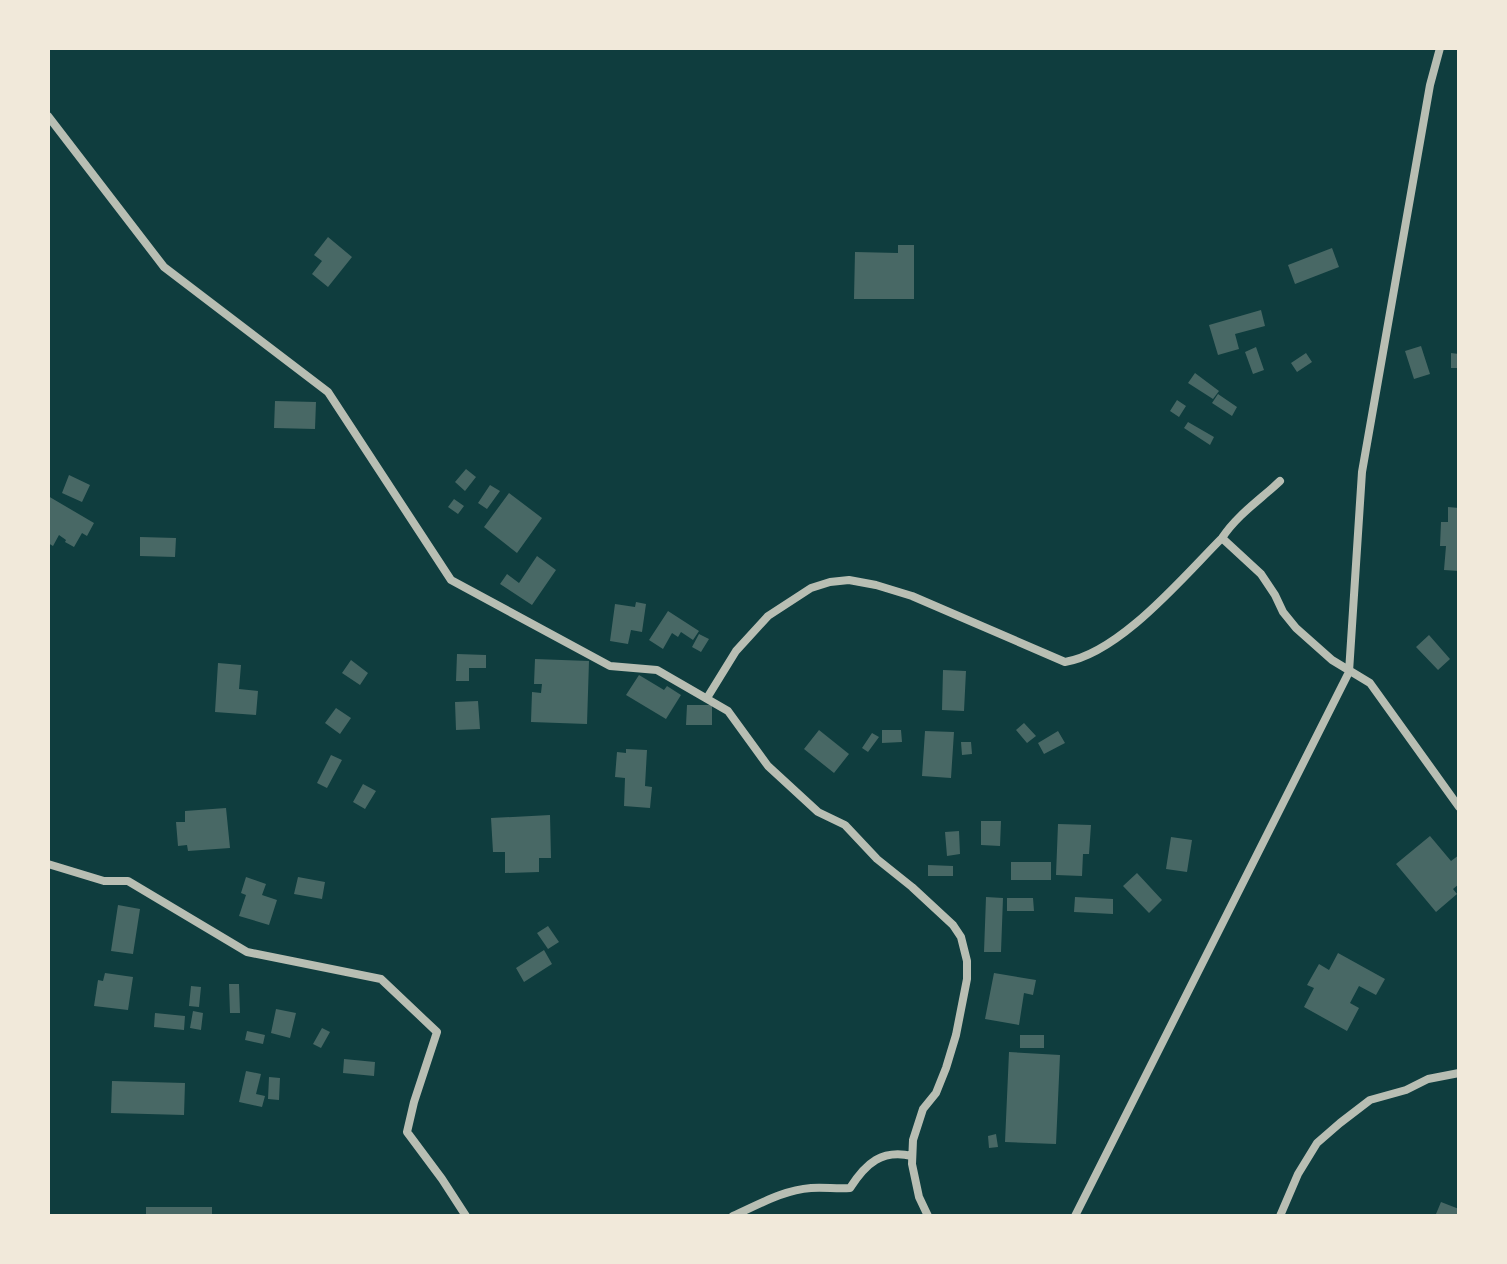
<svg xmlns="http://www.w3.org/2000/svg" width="1507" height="1264" viewBox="0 0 1507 1264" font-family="Georgia,serif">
<rect width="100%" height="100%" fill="#0f3d3e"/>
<path fill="#486865" d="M328 237 352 257 328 287 312 274 322 261 314 255Z
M898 245H914V299H854L855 252 898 253Z
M1332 248 1339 267 1295 284 1288 265Z
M1261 310 1265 326 1235 334 1239 349 1218 355 1209 325Z
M1421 346 1430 374 1414 379 1405 351Z
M1256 347 1264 370 1253 374 1245 352Z
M1306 353 1312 362 1297 372 1291 363Z
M1451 353 1459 354V368H1451Z
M1195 373 1219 391 1213 399 1188 383Z
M1218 394 1237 407 1232 416 1212 403Z
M1177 400 1186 406 1179 417 1170 411Z
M275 401 316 402 315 429 274 428Z
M1188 422 1214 437 1210 445 1184 428Z
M466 469 476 477 465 491 455 482Z
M69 475 90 485 82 502 62 493Z
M490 485 500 491 487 509 478 503Z
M509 493 542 518 517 553 484 527Z
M48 496 94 523 87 536 82 533 74 547 65 542 66 540 59 535 53 546 48 543Z
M454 499 464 506 458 514 448 507Z
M1448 507 1459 508V571L1444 570 1446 546H1440L1441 522H1448Z
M140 537 176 538 175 557 140 556Z
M537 556 556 570 532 605 500 584 507 574 519 583Z
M636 602 646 604 642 632 631 630 628 644 610 641 615 604 635 607Z
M668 611 699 631 693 640 681 632 678 637 672 633 663 649 649 640Z
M699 634 709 639 701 652 692 647Z
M1429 635 1450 659 1438 670 1416 647Z
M457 654 486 655V668H469V681H456Z
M535 659 589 661 587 724 531 722 532 692 541 693 542 684H534Z
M351 660 368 673 360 685 342 673Z
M218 663 241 665 239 689 258 691 256 715 215 712Z
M943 670 966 671 964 711 942 710Z
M639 675 664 690 667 686 681 695 666 719 626 695Z
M478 701 480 729 456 730 455 702Z
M687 705H712V725H686Z
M336 708 351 718 340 734 325 723Z
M1024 723 1036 736 1027 743 1016 730Z
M819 730 849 754 834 773 804 749Z
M882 730H901L902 742 882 743Z
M925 731 954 732 951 778 922 776Z
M1058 731 1065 743 1044 754 1038 743Z
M872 733 879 737 868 752 862 748Z
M961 742H971L972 754 962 755Z
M626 749 647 750 645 786 652 787 650 808 624 806 625 778 615 777 617 752 626 753Z
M331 755 342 760 327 788 317 783Z
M363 784 376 791 365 809 353 802Z
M226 808 230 848 188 851 187 845 178 846 176 822H185V811Z
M550 815 551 858H539V872L505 873V852H493L491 818Z
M981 821H1001L1000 846 981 845Z
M1058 824 1091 825 1089 854H1083L1082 876 1056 875Z
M959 831 960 854 947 856 945 832Z
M1430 836 1451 861 1459 855V884L1453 889 1457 894 1436 912 1396 864Z
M1171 837 1192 840 1187 872 1166 869Z
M1011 862H1051V880H1011Z
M928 865 953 866V876H928Z
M1137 873 1162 900 1149 913 1123 886Z
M246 877 266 884 262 895 277 900 269 925 239 916 246 895 241 893Z
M298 877 325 882 322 899 294 894Z
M986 897 1003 898 1001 952H984Z
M1075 897 1113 899V914L1074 912Z
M1007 898H1033L1034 911H1007Z
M118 905 140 909 133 954 111 951Z
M548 926 559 942 548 949 537 933Z
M544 950 552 964 524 982 516 968Z
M1338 953 1385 979 1376 995 1359 986 1350 1003 1359 1008 1347 1031 1304 1007 1314 988 1307 985 1319 964 1329 970Z
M105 973 133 977 128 1010 94 1006 98 980 103 981Z
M994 973 1036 980 1033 995 1024 993 1019 1025 985 1019Z
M229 984H239L240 1013H230Z
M191 986 201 987 199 1007 189 1006Z
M276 1009 296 1013 290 1038 271 1033Z
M193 1011 203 1013 201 1030 190 1028Z
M155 1013 185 1016 184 1030 154 1027Z
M322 1028 330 1032 321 1048 313 1044Z
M247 1031 265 1035 263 1044 245 1040Z
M1020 1035H1044V1048H1020Z
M1009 1052 1060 1055 1056 1144 1005 1142Z
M344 1059 375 1062 374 1076 343 1073Z
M246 1071 261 1074 256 1094 265 1096 262 1107 239 1102Z
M269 1077 280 1078 279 1100 268 1099Z
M112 1081 185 1083 184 1115 111 1113Z
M996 1134 998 1147 989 1148 988 1136Z
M1441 1202 1459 1209V1216H1440L1436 1214Z
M146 1207H212V1216H146Z"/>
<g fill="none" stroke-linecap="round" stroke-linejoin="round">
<path stroke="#b8beb3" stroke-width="8" d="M48 116 164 267 328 392 451 580 610 666 657 670 728 711 768 766 818 812 845 825 877 859 912 887 953 925 961 937 967 961V979L956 1035 946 1068 936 1093 923 1109 913 1140 912 1164 919 1197 928 1216
M1222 538 1261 574 1275 595 1283 612 1296 628 1332 660 1370 683 1459 807
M707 698 736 651 768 616 811 588 830 582 849 580 876 585 912 596 1065 662C1120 653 1183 577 1222 538 1237 515 1261 499 1280 481
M48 864 104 881H128L247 952 381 979 437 1032 414 1102 407 1132 442 1179 466 1216
M733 1216C758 1205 783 1190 811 1188 824 1187 837 1189 850 1188 866 1163 882 1149 912 1156
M1075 1216 1349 672 1362 472 1430 85 1440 48
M1280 1216 1298 1174 1317 1143 1340 1123 1370 1100 1406 1090 1428 1079 1459 1073"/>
</g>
<rect width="1507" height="1264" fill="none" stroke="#f1e9da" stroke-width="100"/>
</svg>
